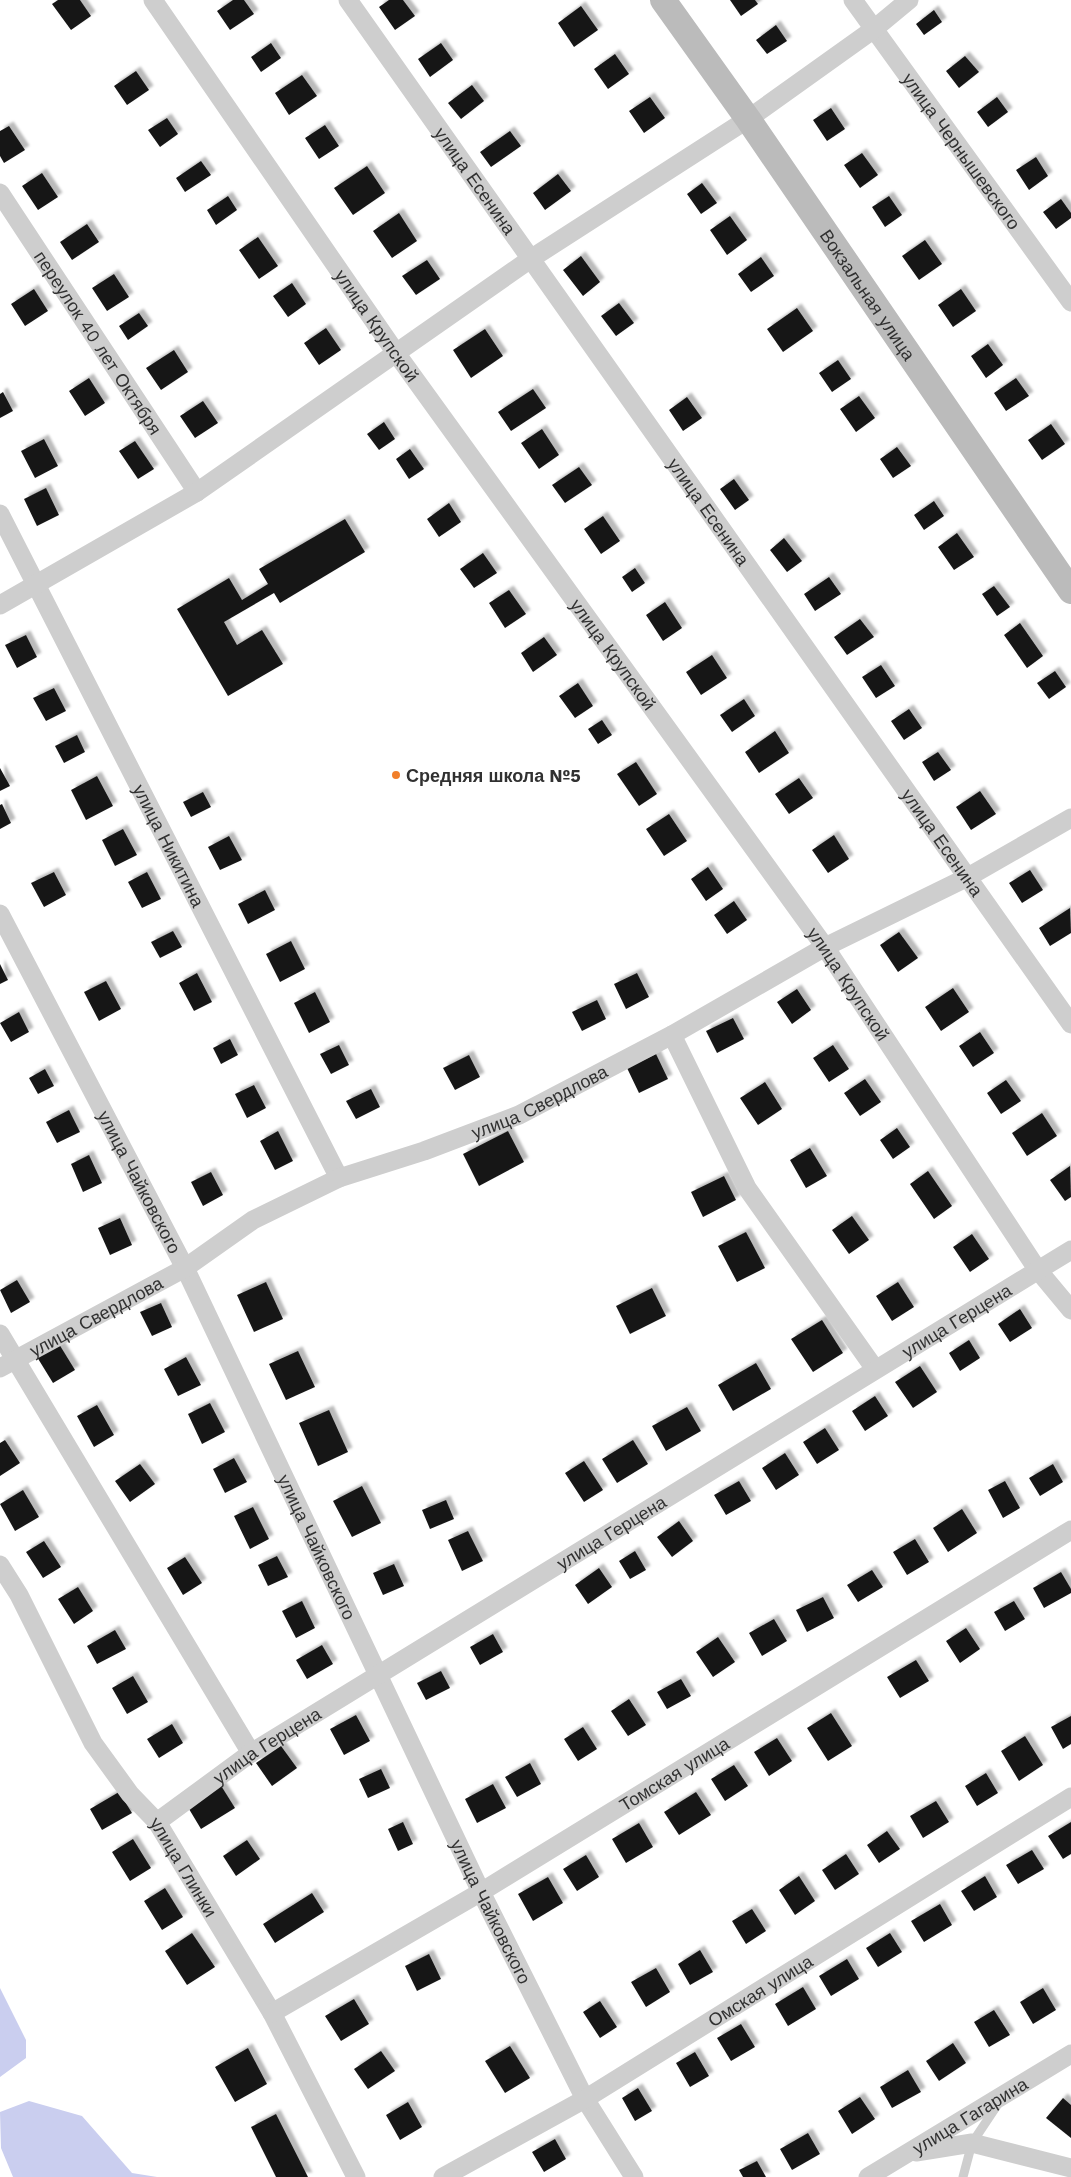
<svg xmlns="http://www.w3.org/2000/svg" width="1071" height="2177" viewBox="0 0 1071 2177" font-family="'Work Sans',sans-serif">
<defs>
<filter id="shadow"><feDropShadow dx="4.5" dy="-4.5" stdDeviation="1" flood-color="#0004"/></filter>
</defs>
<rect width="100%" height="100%" fill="#fff"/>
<path fill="#caceef" d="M0 1988 26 2040V2058L0 2077Z
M29 2101 82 2116 132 2173 157 2177H13L1 2148 0 2112Z"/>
<path fill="#181818" filter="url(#shadow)" d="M58 0H80L91 16 71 30 52 4Z
M233 0H244L254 14 230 30 217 11Z
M389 0H403L415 16 395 30 379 7Z
M730 0H755L758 4 741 16Z
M581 6 598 30 574 47 558 23Z
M934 10 942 22 924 35 916 24Z
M776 25 787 41 767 54 756 40Z
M271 43 281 58 261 72 251 57Z
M441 43 453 60 430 77 418 59Z
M615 54 629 74 608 89 594 69Z
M965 56 979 72 959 88 946 71Z
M136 71 149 90 127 105 114 86Z
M302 75 317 96 289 115 275 93Z
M472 85 484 101 461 119 448 103Z
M650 97 665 118 644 133 629 111Z
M997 97 1008 112 988 127 977 112Z
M831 108 845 129 827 141 813 120Z
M167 118 178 134 160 147 148 130Z
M325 125 339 146 319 159 305 138Z
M9 126 25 150 4 163 0 156V131Z
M510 131 521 146 491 167 480 152Z
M862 153 878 175 860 188 844 165Z
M1036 157 1048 176 1029 190 1016 170Z
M201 161 211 175 185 192 176 178Z
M367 166 385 193 353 215 334 188Z
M42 173 58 197 38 210 22 186Z
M558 174 571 191 545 210 533 193Z
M702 183 717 203 701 214 687 194Z
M228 196 237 210 216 225 207 210Z
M889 196 902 215 885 227 872 207Z
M1061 199 1071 213V218L1056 229 1043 212Z
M399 213 417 241 392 258 373 231Z
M730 216 747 240 727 255 710 230Z
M87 224 99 242 72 260 60 242Z
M258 237 278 266 259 279 239 250Z
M925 240 942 264 919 280 902 256Z
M581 256 600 282 583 296 563 270Z
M761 257 774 276 751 292 738 274Z
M427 260 440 279 416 295 402 276Z
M114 274 129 297 107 311 92 288Z
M292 283 306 304 288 317 273 296Z
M34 289 48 311 25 326 11 304Z
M961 289 976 311 953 327 938 305Z
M619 303 634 323 616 336 601 316Z
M797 308 813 331 783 352 767 329Z
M139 313 148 326 128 340 119 326Z
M326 328 341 350 319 365 304 343Z
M485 329 503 356 471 378 453 350Z
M988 344 1003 365 986 378 971 356Z
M174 350 188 372 161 390 146 368Z
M838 360 851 379 832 392 819 373Z
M89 378 105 403 85 416 69 391Z
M1016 378 1029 396 1006 411 994 393Z
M533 389 546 408 511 431 498 412Z
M3 392 13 411 0 418V394Z
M859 396 875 418 856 432 840 409Z
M687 397 702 418 683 431 669 410Z
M203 401 218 423 195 438 180 416Z
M384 422 395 439 379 450 367 434Z
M1051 424 1065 444 1042 460 1028 440Z
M542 429 559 455 539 469 521 443Z
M44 439 58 466 35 478 21 451Z
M135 441 154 469 138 479 119 451Z
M897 447 911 466 893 478 880 459Z
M410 449 424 469 409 479 396 459Z
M579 467 592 485 565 503 552 485Z
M734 479 749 500 735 510 720 489Z
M46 488 59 515 37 526 24 499Z
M934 501 944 516 924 530 914 515Z
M449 503 461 522 439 537 427 519Z
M603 516 620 541 601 554 584 529Z
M345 519 365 552 280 603 274 593 224 622 237 645 262 630 283 664 228 696 177 609 229 578 242 600 268 584 259 569Z
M957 533 974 557 954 570 938 547Z
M784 538 802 561 787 572 770 550Z
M483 553 497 573 474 588 460 569Z
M635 568 645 583 632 592 622 577Z
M829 577 841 594 815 611 804 594Z
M994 586 1010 607 997 616 982 594Z
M509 590 526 614 505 628 489 603Z
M665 602 682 628 663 641 646 615Z
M860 619 874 637 847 655 834 637Z
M1020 623 1043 656 1027 668 1004 635Z
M26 635 37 657 17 668 5 645Z
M544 637 557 655 533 672 521 653Z
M712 655 727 678 701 695 686 672Z
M881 665 895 686 876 698 862 677Z
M1055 671 1066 687 1049 699 1037 683Z
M578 683 593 706 575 718 559 696Z
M54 688 66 711 46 721 33 698Z
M744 699 755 716 732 732 720 715Z
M909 709 922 728 904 740 891 721Z
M602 720 612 735 598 744 588 729Z
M775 731 789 753 759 773 745 752Z
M77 735 85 752 64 763 55 746Z
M938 752 951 770 934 781 922 762Z
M636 762 657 794 639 806 617 774Z
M0 768 10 786 0 791Z
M97 776 113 806 86 820 71 790Z
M799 778 813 798 789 814 775 794Z
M980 791 996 814 971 830 956 807Z
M203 792 211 807 191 817 183 802Z
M2 804 11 823 0 829V805Z
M669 814 687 841 664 856 646 829Z
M123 829 137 855 115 866 102 840Z
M834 835 849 859 828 873 812 850Z
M229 836 242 860 220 870 208 847Z
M708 867 723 889 706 901 691 879Z
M1030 870 1043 890 1022 903 1009 883Z
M54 872 66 895 44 907 31 883Z
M147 872 161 899 142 908 128 882Z
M265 890 275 910 248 924 238 904Z
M734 901 747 920 727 934 714 915Z
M1070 908 1071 933 1050 946 1039 928Z
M173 931 182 947 160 958 151 942Z
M899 932 918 958 898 972 880 945Z
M291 941 305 969 280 982 266 954Z
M0 964 8 980 0 984Z
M197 973 212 1002 194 1011 179 983Z
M637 973 649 997 626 1009 614 984Z
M106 981 121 1009 99 1021 84 992Z
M953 988 969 1012 941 1031 925 1007Z
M797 989 811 1010 792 1024 777 1002Z
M315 992 330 1022 309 1033 294 1003Z
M597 1000 606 1019 582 1031 572 1012Z
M19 1012 29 1032 11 1042 0 1023Z
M733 1018 744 1039 717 1053 706 1031Z
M980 1032 994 1053 973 1067 959 1046Z
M230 1039 238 1055 221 1064 213 1048Z
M339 1045 349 1065 331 1074 320 1054Z
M833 1045 849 1069 829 1082 813 1058Z
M656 1054 668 1079 639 1093 627 1068Z
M469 1055 480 1077 455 1090 443 1068Z
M45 1069 54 1086 38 1094 29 1078Z
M865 1079 881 1102 860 1116 844 1093Z
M1006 1080 1021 1101 1001 1114 987 1093Z
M765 1082 782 1109 758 1125 740 1098Z
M254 1085 266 1108 247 1118 235 1094Z
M371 1089 380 1107 356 1119 346 1101Z
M69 1110 80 1132 57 1143 46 1122Z
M1042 1113 1057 1136 1027 1156 1012 1133Z
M897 1128 910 1147 893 1159 880 1140Z
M278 1131 293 1161 275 1170 260 1141Z
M508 1131 524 1162 479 1186 463 1154Z
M810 1148 827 1176 806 1188 790 1160Z
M89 1155 102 1183 83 1192 71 1164Z
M1070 1166 1071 1197 1065 1201 1050 1180Z
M928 1171 952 1206 934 1219 910 1184Z
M211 1172 223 1195 203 1206 191 1182Z
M724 1176 736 1200 703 1217 691 1192Z
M852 1216 869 1240 849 1254 832 1230Z
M120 1218 132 1245 110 1255 98 1228Z
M746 1232 765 1268 737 1282 718 1246Z
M972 1234 989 1259 970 1272 953 1247Z
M17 1280 30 1302 11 1313 0 1290Z
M266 1282 283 1319 254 1332 237 1295Z
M898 1282 914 1307 892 1321 876 1296Z
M652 1288 666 1316 630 1334 616 1306Z
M161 1303 172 1327 152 1336 140 1312Z
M1020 1309 1032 1328 1010 1342 998 1324Z
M822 1320 843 1353 813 1372 791 1339Z
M969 1340 980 1358 960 1371 949 1353Z
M59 1344 75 1370 53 1383 37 1357Z
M298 1351 315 1387 286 1400 269 1364Z
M186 1357 201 1385 178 1396 164 1369Z
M756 1363 771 1389 733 1411 718 1385Z
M920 1366 937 1392 913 1408 895 1382Z
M875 1396 888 1416 865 1431 852 1411Z
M210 1403 225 1432 202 1444 188 1414Z
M97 1405 114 1435 94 1447 77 1416Z
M687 1407 701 1431 666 1451 652 1426Z
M329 1410 348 1452 318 1466 299 1423Z
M825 1428 839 1450 817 1464 803 1442Z
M5 1440 20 1463 0 1476V1443Z
M633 1440 648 1464 617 1483 602 1459Z
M785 1453 799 1475 776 1490 762 1468Z
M234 1458 247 1482 225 1493 213 1469Z
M584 1461 603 1490 584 1502 565 1473Z
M140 1464 155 1484 130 1502 115 1481Z
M1053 1464 1063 1482 1040 1496 1029 1478Z
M739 1481 751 1501 726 1515 714 1495Z
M1005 1481 1020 1508 1003 1518 988 1490Z
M362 1486 381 1523 352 1537 333 1501Z
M23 1490 39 1517 15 1531 0 1504Z
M446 1500 454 1519 430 1529 422 1510Z
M253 1507 269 1539 250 1549 234 1516Z
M962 1509 977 1533 948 1552 933 1528Z
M679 1521 693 1541 672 1557 657 1537Z
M468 1531 483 1561 462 1571 448 1540Z
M915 1539 929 1562 907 1575 893 1552Z
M44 1541 61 1567 43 1578 26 1552Z
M635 1551 646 1570 630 1579 619 1561Z
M277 1556 288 1577 268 1586 258 1565Z
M185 1557 202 1583 183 1595 167 1568Z
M394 1564 404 1586 383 1595 373 1573Z
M599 1568 612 1587 588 1604 575 1585Z
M872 1570 883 1587 858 1602 847 1585Z
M1061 1572 1071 1589V1593L1044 1608 1033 1588Z
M78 1587 93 1611 74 1624 58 1599Z
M823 1597 834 1618 807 1632 796 1610Z
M302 1601 315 1628 296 1638 282 1611Z
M1014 1601 1025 1619 1005 1631 994 1612Z
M774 1619 787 1641 762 1656 749 1633Z
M966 1628 980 1649 960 1663 946 1641Z
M115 1630 126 1649 97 1664 87 1646Z
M493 1634 503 1652 480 1665 470 1647Z
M718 1637 735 1662 713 1677 696 1652Z
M322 1645 333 1664 307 1679 296 1660Z
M916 1660 929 1681 900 1698 887 1677Z
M441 1671 450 1688 426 1700 417 1683Z
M133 1676 148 1702 127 1714 112 1688Z
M681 1679 691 1696 667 1709 657 1692Z
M629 1699 646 1725 628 1736 611 1711Z
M831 1713 852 1746 828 1761 807 1728Z
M356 1715 370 1741 344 1755 330 1729Z
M1071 1716V1744L1063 1749 1051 1727Z
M172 1724 183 1743 159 1758 147 1739Z
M583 1727 597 1749 578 1761 564 1739Z
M1025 1736 1043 1765 1019 1781 1001 1751Z
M777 1738 792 1761 769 1776 754 1752Z
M281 1746 297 1768 272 1786 256 1763Z
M530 1763 541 1784 517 1797 505 1777Z
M734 1765 748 1786 725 1801 711 1779Z
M381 1769 390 1788 368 1798 359 1779Z
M986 1773 998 1793 977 1806 965 1786Z
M220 1784 235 1808 201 1829 186 1804Z
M493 1784 506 1808 477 1823 465 1799Z
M119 1792 132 1813 102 1830 90 1809Z
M696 1792 711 1815 679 1835 664 1812Z
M936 1801 949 1822 923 1838 910 1816Z
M403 1822 413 1844 398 1851 388 1829Z
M1071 1822V1854L1063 1859 1048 1836Z
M639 1823 653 1847 626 1863 612 1839Z
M887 1831 900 1849 879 1863 867 1845Z
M133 1839 151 1868 130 1881 112 1852Z
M247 1840 260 1859 236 1876 223 1856Z
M1032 1850 1044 1869 1018 1884 1006 1865Z
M846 1854 859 1874 835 1890 822 1870Z
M586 1855 599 1877 577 1891 563 1869Z
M799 1876 815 1901 795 1915 779 1890Z
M985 1876 997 1897 974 1911 961 1891Z
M548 1877 563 1903 533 1921 518 1894Z
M165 1888 183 1917 162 1930 144 1901Z
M312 1893 324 1912 275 1943 263 1924Z
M940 1904 952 1925 924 1942 911 1921Z
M752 1909 766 1931 746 1944 732 1921Z
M192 1933 215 1967 187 1985 165 1951Z
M890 1933 902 1952 878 1967 866 1948Z
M700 1950 713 1972 690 1985 678 1964Z
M429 1954 441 1979 417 1991 405 1966Z
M847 1959 859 1979 831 1996 819 1976Z
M656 1968 670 1992 646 2007 631 1982Z
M803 1987 816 2009 788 2026 775 2004Z
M1043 1988 1056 2010 1033 2024 1020 2002Z
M354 1999 369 2024 341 2041 325 2016Z
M600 2001 617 2027 600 2038 583 2012Z
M994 2010 1010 2035 989 2047 974 2022Z
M741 2024 755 2047 731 2061 717 2038Z
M953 2043 966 2063 939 2081 926 2061Z
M510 2046 530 2078 505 2093 485 2061Z
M248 2048 267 2084 235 2102 215 2067Z
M381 2051 395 2071 368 2089 354 2069Z
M695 2052 709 2076 690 2087 676 2063Z
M908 2070 921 2092 892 2108 880 2087Z
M638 2088 652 2111 635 2121 622 2098Z
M860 2097 875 2119 852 2134 838 2111Z
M1063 2098 1071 2105V2138L1046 2118Z
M408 2102 422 2127 400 2140 386 2115Z
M276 2114 308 2177H276L251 2127Z
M808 2133 820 2154 792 2170 780 2149Z
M555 2139 566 2159 544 2172 532 2152Z
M757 2161 766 2177H743L739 2170Z"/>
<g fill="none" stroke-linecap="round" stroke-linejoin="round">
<path stroke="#cecece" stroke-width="9" d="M963 2177 972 2143 998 2104"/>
<g stroke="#cecece" stroke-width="19">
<path id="s1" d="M153 0 396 353 825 947 1037 1269 1071 1310"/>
<path id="s2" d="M348 0 1071 1024"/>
<path id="s3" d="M853 0 1071 302"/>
<path id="s4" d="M0 193 197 492"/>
<path id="s5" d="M0 514 339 1178"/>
<path d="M0 605 197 492 532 258 748 119 874 29 909 0"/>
<path id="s6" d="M0 914 185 1268 481 1892 585 2099 634 2177"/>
<path d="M672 1035 747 1188 875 1369"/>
<path d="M0 1334 251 1753"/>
<path id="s7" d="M0 1368 185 1268 253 1220 339 1178 424 1151 519 1115 672 1035 825 947 968 877 1071 818"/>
<path id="s8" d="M0 1565 19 1595 93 1743 130 1794 157 1822 272 2013 356 2177"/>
<path id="s9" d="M157 1822 251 1753 1071 1250"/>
<path id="s10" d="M272 2013 481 1892 1071 1530"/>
<path d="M916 2152 972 2143 1071 2168"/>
<path id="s11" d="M443 2177 585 2099 1071 1797"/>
<path id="s12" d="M868 2177 1071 2054"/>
</g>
<path stroke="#bbb" stroke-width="26" id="s13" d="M663 0 748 119 1071 591"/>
</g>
<circle fill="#f17f2a" stroke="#fff" stroke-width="2" cx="396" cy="775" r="5"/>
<g text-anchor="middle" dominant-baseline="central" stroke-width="5" stroke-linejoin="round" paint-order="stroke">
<g font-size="18" fill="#313131" stroke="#fff">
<text stroke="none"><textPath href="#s3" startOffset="186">улица Чернышевского</textPath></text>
<text stroke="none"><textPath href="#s2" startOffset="221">улица Есенина</textPath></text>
<text stroke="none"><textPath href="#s13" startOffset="359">Вокзальная улица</textPath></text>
<text stroke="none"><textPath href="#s1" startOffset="395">улица Крупской</textPath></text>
<text stroke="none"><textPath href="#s4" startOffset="179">переулок 40 лет Октября</textPath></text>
<text stroke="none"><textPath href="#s2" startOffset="626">улица Есенина</textPath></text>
<text stroke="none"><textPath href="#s1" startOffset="800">улица Крупской</textPath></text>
<text stroke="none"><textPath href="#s2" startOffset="1031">улица Есенина</textPath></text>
<text stroke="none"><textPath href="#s5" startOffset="372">улица Никитина</textPath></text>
<text stroke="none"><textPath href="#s1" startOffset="1205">улица Крупской</textPath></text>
<text stroke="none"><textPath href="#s7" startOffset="604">улица Свердлова</textPath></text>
<text stroke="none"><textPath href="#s6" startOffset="302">улица Чайковского</textPath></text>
<text stroke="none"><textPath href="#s7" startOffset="109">улица Свердлова</textPath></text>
<text stroke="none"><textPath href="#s9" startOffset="944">улица Герцена</textPath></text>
<text stroke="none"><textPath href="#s9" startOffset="539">улица Герцена</textPath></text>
<text stroke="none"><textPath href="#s6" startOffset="708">улица Чайковского</textPath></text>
<text stroke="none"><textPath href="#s9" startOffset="134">улица Герцена</textPath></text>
<text stroke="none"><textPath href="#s10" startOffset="468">Томская улица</textPath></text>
<text stroke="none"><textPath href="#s8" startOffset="355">улица Глинки</textPath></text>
<text stroke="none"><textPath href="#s6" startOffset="1112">улица Чайковского</textPath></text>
<text stroke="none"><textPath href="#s11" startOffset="368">Омская улица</textPath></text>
<text stroke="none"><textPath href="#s12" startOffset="119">улица Гагарина</textPath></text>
</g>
<g font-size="18" font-weight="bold" fill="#313131" stroke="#fff" text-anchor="start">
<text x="406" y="775">Средняя школа №5</text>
</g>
</g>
</svg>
